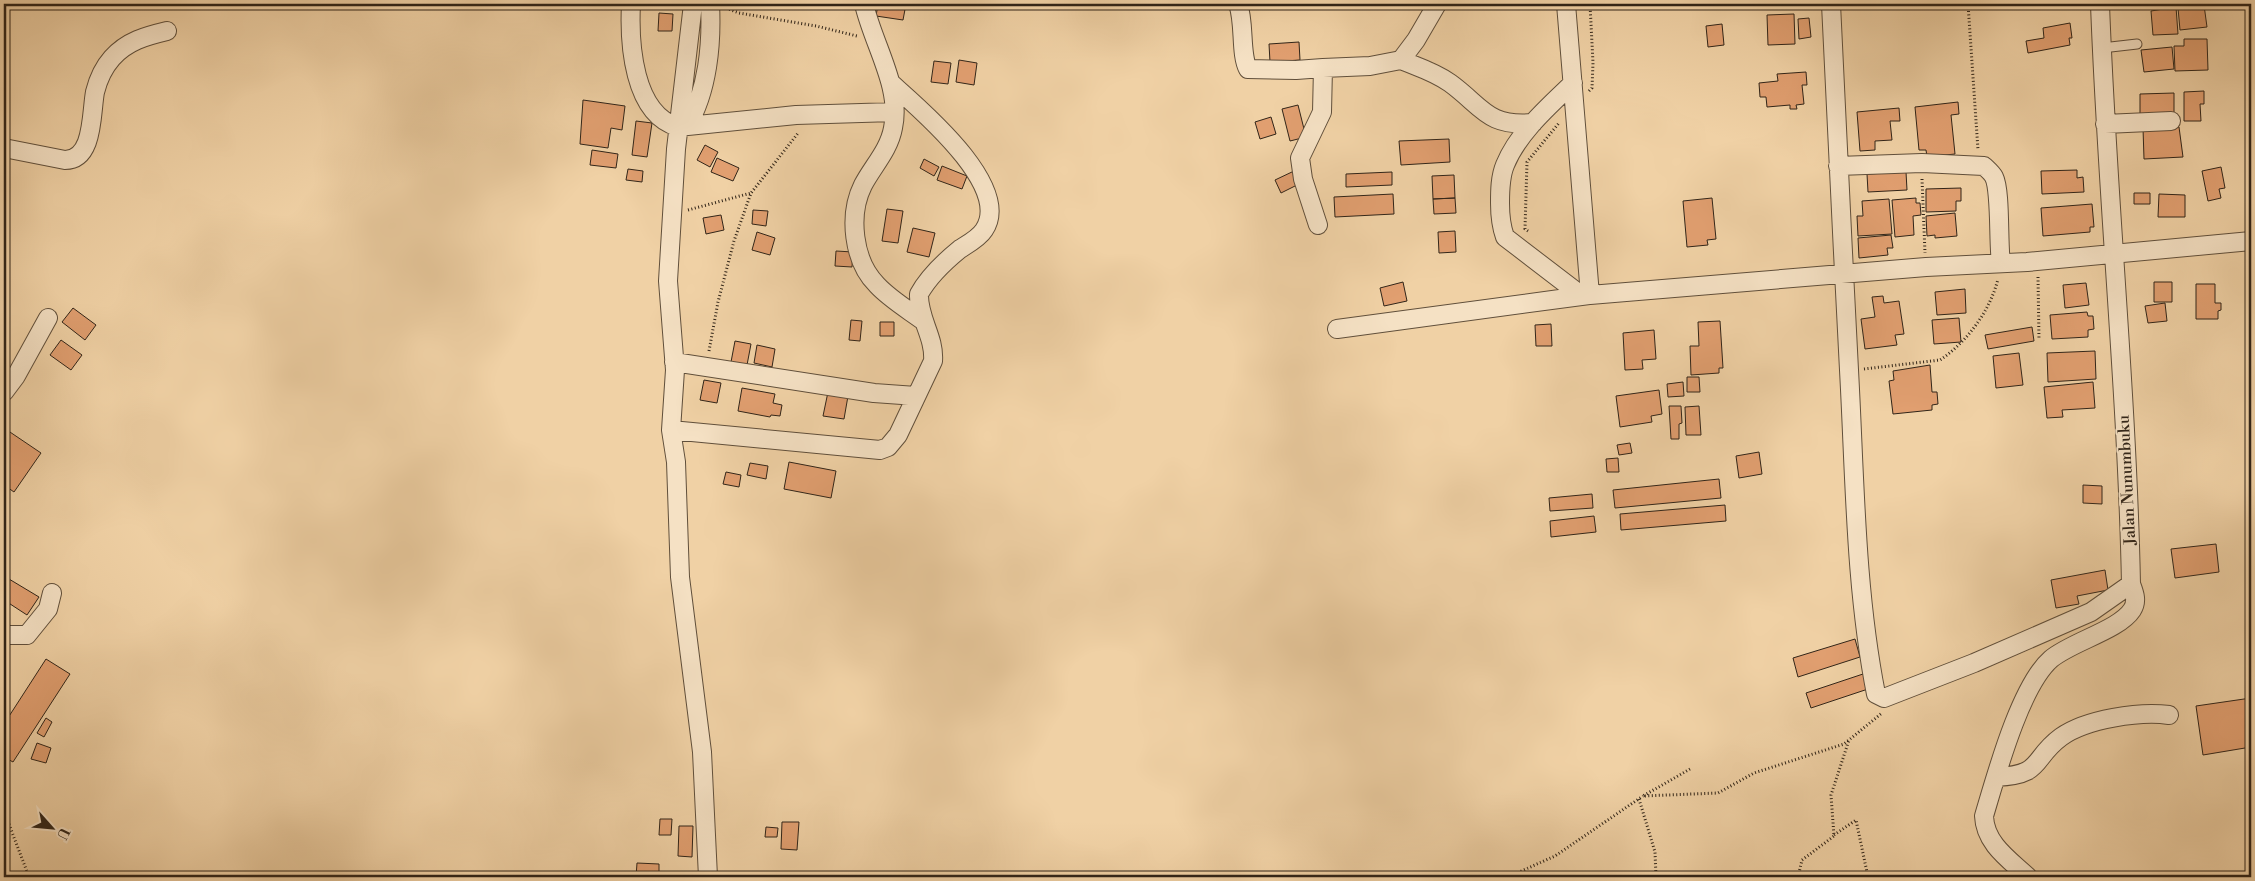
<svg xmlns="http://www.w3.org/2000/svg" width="2255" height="881" viewBox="0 0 2255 881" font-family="'Libre Bodoni',serif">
<rect width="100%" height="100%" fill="#f0d1a5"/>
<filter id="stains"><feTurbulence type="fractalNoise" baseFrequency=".004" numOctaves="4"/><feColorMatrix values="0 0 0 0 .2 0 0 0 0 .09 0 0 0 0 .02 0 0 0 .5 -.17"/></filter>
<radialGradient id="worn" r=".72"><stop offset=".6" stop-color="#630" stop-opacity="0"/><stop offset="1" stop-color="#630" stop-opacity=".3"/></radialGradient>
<path fill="#e19f70" stroke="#302418" d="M878 4H906L903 20 876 16Z
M1712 4H1730V5L1713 7Z
M2204 5 2207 27 2180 30 2178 8Z
M2176 7 2178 34 2153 35 2151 11Z
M659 13 673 14 672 31H658Z
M1794 14 1795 44 1768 45 1767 15Z
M1809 18 1811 37 1799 39 1798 19Z
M2070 23 2072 38H2069L2070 45 2028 53 2026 41 2044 38 2043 28Z
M1722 24 1724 45 1708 47 1706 26Z
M2184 39H2207L2208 70 2175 71 2174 46H2184Z
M1299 42 1300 60 1270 62 1269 44Z
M2172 47 2174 69 2144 72 2141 50Z
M959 60 977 63 974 85 956 82Z
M934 61 951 63 948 84 931 82Z
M1806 72 1807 85H1802L1804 104 1796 105 1797 109H1790V105L1767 107 1766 97H1760L1759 83 1778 81 1777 74Z
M2204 91V104H2200L2201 121H2184V92Z
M2174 93V115L2140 116V94Z
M583 100 625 106 622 130 611 128 608 148 580 144Z
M1958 102 1959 114 1951 115 1955 154 1927 157 1926 150H1919L1915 107Z
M1298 105 1306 137 1290 141 1282 109Z
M1899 108 1900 121H1890L1892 140 1875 141V150L1860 151 1857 112Z
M1271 117 1276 134 1260 139 1255 122Z
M636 121 652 123 647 157 632 155Z
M2179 127 2183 157 2144 159 2143 128Z
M1449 139 1450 162 1401 165 1399 141Z
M705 145 718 152 710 167 697 160Z
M592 150 618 154 616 168 590 165Z
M717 158 739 168 733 181 711 172Z
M924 159 939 167 934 176 920 168Z
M942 166 967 176 962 189 937 180Z
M2221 167 2225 188 2219 189 2221 198 2208 201 2202 171Z
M628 169 643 171 642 182 626 180Z
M2077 170V178L2083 177 2084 192 2042 194 2041 171Z
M1294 171 1299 184 1281 193 1275 180Z
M1392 172V185L1346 187V174Z
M1906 172 1907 190 1868 192 1867 174Z
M1454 175 1455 198 1433 199 1432 176Z
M1961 188V201H1956V211L1926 212V189Z
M2134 193H2150V204H2134Z
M1393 194 1394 214 1335 217 1334 197Z
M2159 194 2185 195V217H2158Z
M1455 198 1456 213 1434 214 1433 199Z
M1712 198 1716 239 1707 240 1708 245 1687 247 1683 201Z
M1916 198V203H1920L1921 215 1913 216 1914 235 1895 237 1892 200Z
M1889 199 1892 234 1858 236 1857 216H1863L1862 201Z
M2092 204 2094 227H2090V232L2043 236 2041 208Z
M887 209 903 211 898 243 882 241Z
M753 210 768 211 766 226 752 224Z
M1955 213 1957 236 1935 238V235L1927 236 1926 216Z
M721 215 724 230 706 234 703 218Z
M913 228 935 233 929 257 907 252Z
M1455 231 1456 252 1439 253 1438 232Z
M757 232 775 238 770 255 752 250Z
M1891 235 1893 248H1887L1888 255 1859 258 1858 238Z
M836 251 853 252 852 267 835 266Z
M1403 282 1407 301 1384 306 1380 288Z
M2154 282H2172V302H2154Z
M2086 283 2089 305 2065 308 2063 285Z
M2196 284H2215V303H2221V310L2218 311V319H2196Z
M1965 289 1966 313 1937 315 1935 292Z
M1883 296 1884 303 1899 301 1904 334 1895 335 1897 345 1865 349 1861 319 1875 317 1872 297Z
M2165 303 2167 321 2148 323 2145 306Z
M73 308 96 325 85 340 62 322Z
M2087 312 2088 316H2093L2094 329 2088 330V337L2052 339 2050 315Z
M1959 318 1961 342 1934 344 1932 320Z
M851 320 862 321 860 341 849 340Z
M1720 321 1723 368H1719V373L1691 375 1690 346H1699L1698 322Z
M880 322H894V336H880Z
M1551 324 1552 346H1536L1535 325Z
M2032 327 2034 341 1988 349 1985 335Z
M1654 330 1656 359 1642 360 1643 369 1625 370 1623 333Z
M61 340 82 355 71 370 50 355Z
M735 341 751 344 747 365 731 362Z
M757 345 775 349 772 367 754 363Z
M2095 351 2096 379 2048 382 2047 353Z
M2019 353 2023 385 1996 388 1993 356Z
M1930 365 1932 392H1937L1938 404 1932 405V410L1893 414 1889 381 1894 380 1893 371Z
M1687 377H1699L1700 392H1687Z
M704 380 721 383 717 403 700 400Z
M1683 382 1684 396 1668 397 1667 384Z
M2093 382 2095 408 2062 410 2063 417 2047 418 2044 387Z
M742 388 775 394 773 403 782 405 780 416 771 415 770 417 738 411Z
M1659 390 1662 414 1651 416 1652 422 1620 427 1616 396Z
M828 392 848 396 844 419 823 416Z
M1669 406H1681L1682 423 1679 424V439H1671Z
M1699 406 1701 435H1686L1685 407Z
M4 428 41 453 14 492 4 485Z
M1630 443 1632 453 1619 455 1617 445Z
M1759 452 1762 474 1739 478 1736 456Z
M1618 458 1619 472H1607L1606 459Z
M789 462 836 471 831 498 784 489Z
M750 463 768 466 766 479 747 475Z
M726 472 741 475 739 487 723 484Z
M1719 479 1721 498 1615 508 1613 490Z
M2083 485 2102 486V504L2083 503Z
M1592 494 1593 508 1550 511 1549 498Z
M1725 505 1726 521 1621 530 1620 514Z
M1594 516 1596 532 1551 537 1550 521Z
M2216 544 2219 572 2175 578 2171 549Z
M2105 570 2108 590 2077 596 2079 604 2056 608 2051 580Z
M4 576 39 597 27 615 4 600Z
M1855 639 1860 657 1798 677 1793 658Z
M46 659 70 674 13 762 4 757V724Z
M1863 674 1868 689 1811 708 1806 693Z
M2251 698V747L2203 755 2196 706Z
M46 718 52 722 44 737 37 733Z
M37 743 51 748 46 763 31 759Z
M660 819H672L671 835H659Z
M782 822H799L797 850 781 849Z
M679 826H693L692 857 678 856Z
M766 827 778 828 777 837H765Z
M637 863 659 864V877H636Z"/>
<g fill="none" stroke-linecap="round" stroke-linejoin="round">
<g stroke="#604f3b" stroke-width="11">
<path id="service" d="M2102 48 2137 44"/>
</g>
<g stroke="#604f3b" stroke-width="20">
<path id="minor" d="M631 4C629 43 633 114 678 127L796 115 894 112
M693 4 676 149 668 281 675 370 671 430 676 462 680 577 702 752 708 877
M864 4C873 44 902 88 893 128 889 150 873 166 863 185 848 215 853 261 877 285 890 299 907 309 922 320
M1238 4C1245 23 1240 54 1248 69L1296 70 1323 68 1322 112 1300 158 1303 179 1318 225
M1566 4 1590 295 1926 267 2027 262 2251 241
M1831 4C1836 126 1843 248 1849 370 1855 479 1855 587 1876 694L1884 698 1974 663 2091 612 2131 584
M1401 60C1418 67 1435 72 1450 83 1483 107 1487 127 1533 123
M1323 68 1370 66 1401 60 1416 40 1437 4
M1573 83C1548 107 1518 133 1505 165 1500 177 1500 191 1500 203 1500 215 1501 226 1505 237L1582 296
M2105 124 2171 121
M687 126C708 91 712 43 710 4
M4 148 65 160C94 160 91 113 95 92 98 80 104 67 112 58 127 41 146 36 167 31
M1838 166 1922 163 1984 166C1987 169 1992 173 1994 177 2001 191 1998 244 2001 263
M1337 329 1589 295
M674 362 874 393 916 396
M4 392 16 376 48 318
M671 430 880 450 888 447 898 435 933 361C935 337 918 318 919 294 929 276 944 262 960 249 968 244 979 238 984 230 1013 187 921 110 892 84
M4 635H27L48 609 52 593
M1996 777C2044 775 2031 759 2061 737 2086 719 2140 711 2169 715
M2028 877C2010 860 1985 844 1984 816 1996 776 2020 686 2051 659 2071 642 2119 630 2132 610 2138 601 2134 592 2131 584 2127 390 2107 197 2100 4"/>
</g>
<path stroke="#302418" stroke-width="3" stroke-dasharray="1 2.5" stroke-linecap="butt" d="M1968 4 1978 150
M726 8 739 13 816 26 857 36
M1589 91 1592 88 1593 63 1590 4
M1922 179 1925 253
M688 210 751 193
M1528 231 1525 229 1527 162 1559 123
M2038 277 2039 340
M709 351 718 302 734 241 751 193 799 132
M1864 369 1940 360C1967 342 1990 311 1998 279
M1690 769 1643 796 1718 793 1754 773 1844 744 1882 713
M1639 799 1655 852 1656 877
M4 811 29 877
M1834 835 1856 820 1868 877
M1508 877 1555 856 1643 796
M1798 877 1802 860 1834 836 1831 795 1849 740"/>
<use href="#service" stroke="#f5e1c4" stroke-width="9"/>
<use href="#minor" stroke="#f5e1c4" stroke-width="18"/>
</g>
<g text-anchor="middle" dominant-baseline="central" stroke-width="4" stroke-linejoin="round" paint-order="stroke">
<g font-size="16" fill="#302418" stroke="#f5e1c4">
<text transform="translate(2127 480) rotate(-93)">Jalan Nunumbuku</text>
</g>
</g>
<rect width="2255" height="881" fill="none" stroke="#f0d1a5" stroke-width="20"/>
<rect x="5" y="5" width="2245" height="871" fill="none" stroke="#302418" stroke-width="2.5"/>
<rect x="10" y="10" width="2235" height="861" fill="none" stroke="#302418"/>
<g transform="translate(52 828) rotate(117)" stroke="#f5e1c4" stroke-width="4" paint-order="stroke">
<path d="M0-4L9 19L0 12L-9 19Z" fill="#302418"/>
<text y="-8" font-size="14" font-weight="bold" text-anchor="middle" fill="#302418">U</text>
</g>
<rect width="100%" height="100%" filter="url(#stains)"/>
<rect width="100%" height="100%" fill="url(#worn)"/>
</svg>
